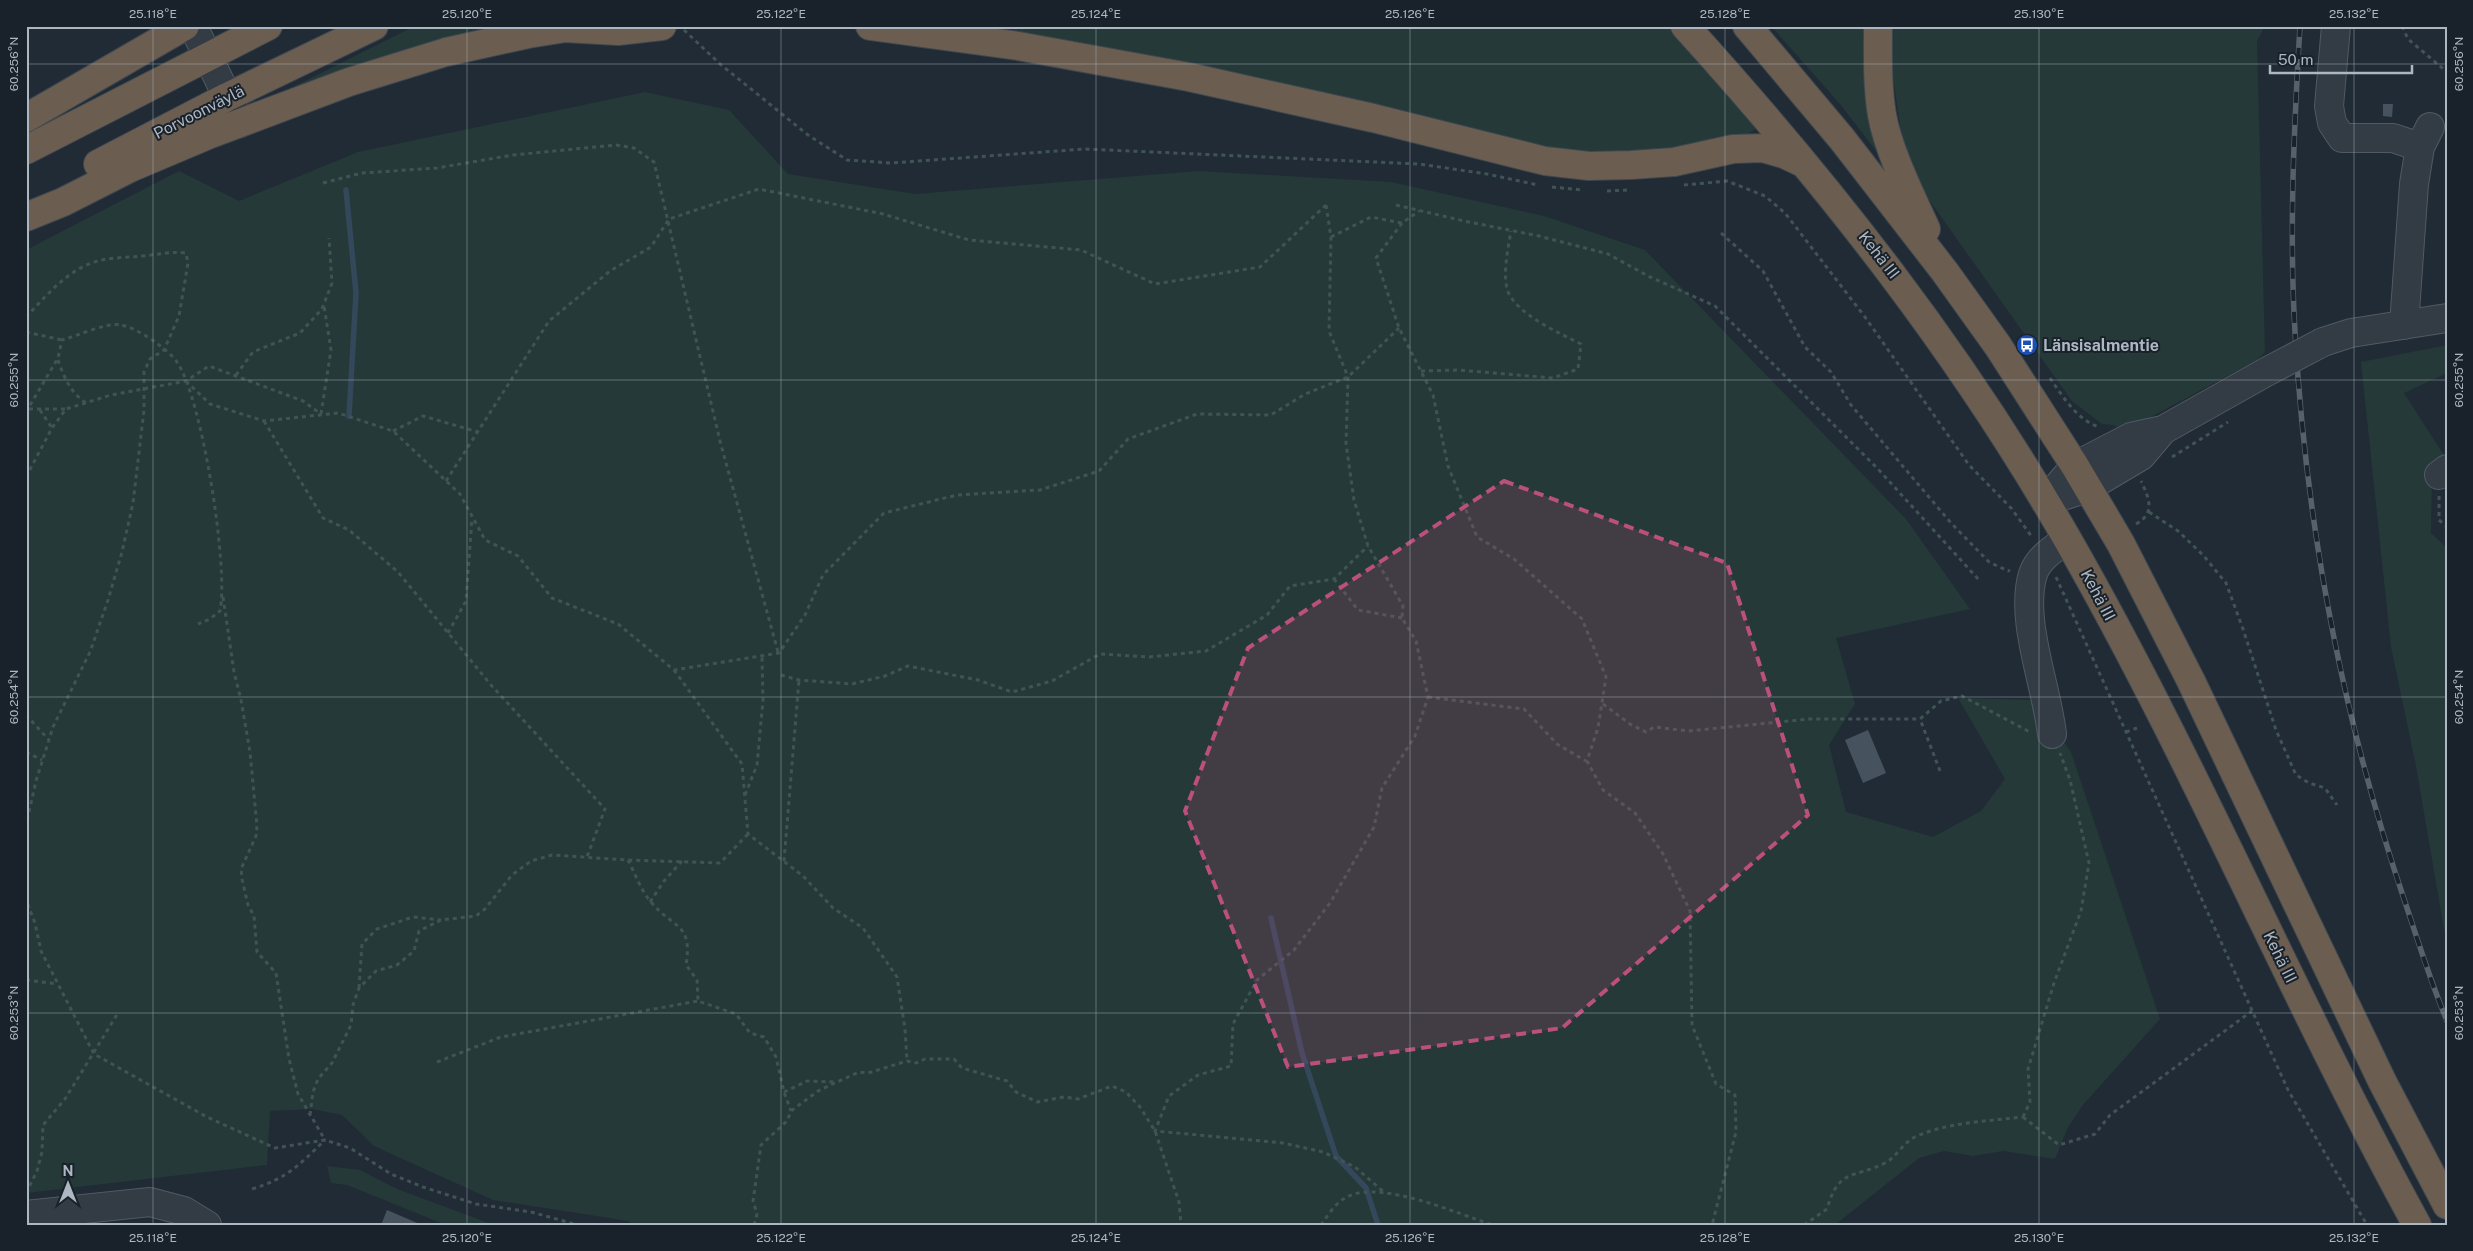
<svg xmlns="http://www.w3.org/2000/svg" width="2473" height="1251" viewBox="0 0 2473 1251" font-family="'Public Sans',sans-serif">
<rect width="100%" height="100%" fill="#202b35"/>
<path fill="#253938" d="M415 26H514L299 90 289 89Z
M954 26H1669L1760 127 1745 135 1639 155 1559 151Z
M1771 26H1869L1890 169 1840 104Z
M1892 26H2265L2257 41 2265 352 2256 361 2126 430 2113 425 2102 424 2072 401 1927 197 1910 159 1901 132 1892 69Z
M645 92 729 110 788 174 915 194 1198 171 1391 182 1544 216 1645 250 1906 519 1970 609 1836 638 1855 704 1829 745 1846 812 1933 837 1981 811 2005 779 1958 698 2035 700 2071 752 2160 1019 2083 1105 2068 1127 2055 1159 2003 1151 1973 1156 1944 1151 1919 1158 1835 1225H634L628 1221 493 1200 374 1146 342 1115 312 1109 270 1111 267 1165 26 1193V250L179 171 239 201 358 152Z
M2447 345V373L2404 393 2447 460 2432 474 2431 533 2447 548V947L2416 766 2391 647 2361 362Z
M327 1166 360 1170 397 1189 494 1225H446L347 1185 331 1183Z"/>
<g fill="none" stroke-linecap="round" stroke-linejoin="round">
<path stroke="#34485c" stroke-width="5.5" d="M346 190 356 293 349 416
M1271 918 1302 1053 1336 1156 1366 1188 1378 1225"/>
</g>
<path fill="#46525e" d="M2383 104H2393L2392 117 2383 116Z
M1868 730 1886 773 1863 783 1845 740Z
M387 1210 422 1225H381Z"/>
<g fill="none" stroke-linecap="round" stroke-linejoin="round">
<g stroke="#515a63" stroke-width="30">
<path id="minor" d="M193 26 240 123
M2336 26 2329 106 2332 123 2342 138H2393L2420 147
M2404 325 2414 184 2420 147 2430 127
M2323 342 2351 333 2447 318
M2439 475 2447 469
M2066 495 2087 488 2141 456 2163 430
M2045 501 2075 466 2131 437 2163 430 2268 371
M2052 734C2047 687 2019 619 2033 574 2038 558 2055 548 2067 539
M26 1215 150 1202 184 1211 207 1225"/>
</g>
<g stroke="#3e4750" stroke-width="30">
<path id="highway" d="M870 26 1018 46 1189 77 1373 118 1545 161 1589 166 1631 165 1674 162 1733 149 1763 148 1784 154 1803 163
M1685 26C1830 186 1962 354 2069 542 2196 764 2294 1001 2417 1225
M1747 26 1842 139 1945 272 1998 346 2075 466 2121 544 2191 681 2382 1081 2447 1205
M1878 26C1878 56 1877 85 1882 115 1888 150 1911 196 1926 229
M565 28 618 31 662 26
M26 118 185 26
M26 150 268 26
M98 164 227 97 374 26
M26 217 63 202 130 168 208 135 349 82 446 52 528 34 578 26"/>
</g>
<path stroke="#415455" stroke-width="3" stroke-dasharray="4 4" stroke-linecap="butt" d="M2402 26 2408 39 2447 72
M684 30 720 64 808 135 847 160 891 163 1085 149 1419 164 1487 174 1538 185
M323 183 362 173 437 168 513 155 616 145 634 148 654 162 720 441 778 652
M1684 185 1727 181 1765 196 1785 213 1865 317 1969 465 2011 508 2032 537
M1552 187 1583 190
M1607 191 1628 190
M1326 205 1331 237 1329 331 1348 377 1346 444 1354 500 1368 546 1403 606 1402 618 1416 641 1428 697 1415 736 1382 788 1374 827 1330 903 1294 950 1257 980 1233 1024 1231 1066 1198 1075 1169 1096 1155 1131 1283 1143 1323 1152 1355 1167 1385 1193
M1396 205 1464 221 1539 236 1608 254 1648 276 1715 306 1878 469 1979 580
M1402 223 1376 258 1399 328 1433 395 1448 466 1477 537 1514 559 1582 619 1606 677 1598 728 1587 761 1603 790 1635 813 1663 854 1690 911 1692 1025 1716 1084 1735 1095 1736 1132 1712 1225
M1721 233 1763 271 1805 347 1831 372 1851 405 1951 523 1989 562 2008 571 2010 570
M1331 237 1371 217 1402 223 1419 211
M26 317C47 295 68 269 98 261 111 257 127 258 141 256 158 255 168 251 186 253L188 263 179 316 164 350 150 359 144 372V410L133 503 122 552 108 600 90 652 53 727 36 781 26 825
M26 332 62 340
M58 360C64 377 70 392 86 403
M1421 371 1458 370 1553 378 1578 369 1581 344C1559 333 1514 313 1507 289 1503 271 1508 249 1511 231
M236 375 253 352 300 333 322 309 332 283 329 238
M2050 378C2063 397 2077 420 2099 427
M186 381 210 404 264 421 338 413 393 431 460 494 485 540 518 556 552 598 618 624 674 670 779 653 805 615 823 575 884 513 957 495 1040 490 1099 471 1128 439 1197 414 1271 415 1305 394 1348 377 1399 328
M29 409H66
M40 410 52 428
M26 412 58 358 62 340C77 336 107 322 121 325 136 327 168 349 177 362 202 398 229 568 220 611L210 619 198 624
M321 414 331 350 324 306
M264 421 323 518 349 530 398 572 491 685 605 809 587 857
M393 431 423 416 478 432
M2172 457 2228 422
M26 477 52 428 66 409 111 395 186 381 209 366 303 401 321 414
M446 481 549 321 610 271 651 247 669 219 759 189 883 214 969 240 1081 250 1155 284 1260 267 1326 205
M2439 496V520L2447 527
M2149 512 2178 531 2203 555 2226 583 2243 629 2276 730 2296 775 2309 783 2325 788 2337 805
M2136 524C2156 513 2149 498 2141 481
M2056 577 2288 1090 2367 1225
M1334 579 1358 610 1402 618
M223 597 234 672 241 700 250 752 257 826 256 836 241 869 242 879 248 905 254 916 257 952 276 973 289 1059 298 1094 325 1140
M448 633 466 601 472 518
M674 670 742 764 748 834 803 876 833 908 863 928 897 977 905 1029 907 1061
M781 675 799 680 852 684 885 676 908 666 978 680 1012 692 1052 681 1100 654 1149 657 1206 651 1267 615 1290 586 1334 579 1368 546
M1428 697 1524 709 1557 744 1586 761
M1603 704 1630 724 1646 732 1654 727 1689 731 1809 719H1920
M26 715 49 740
M2126 732 2137 728
M26 752 42 760
M1940 771 1920 719 1941 701 1962 696 2030 732
M745 795 757 765 763 700 762 655
M628 860C635 873 641 891 651 902 673 929 693 922 686 965L697 980 698 1001 736 1014 750 1033 764 1037 776 1057 784 1092 791 1111
M784 861 799 680
M26 888 28 905 35 923 41 951 94 1054 207 1117 275 1148 325 1140 350 1148 391 1174 423 1187 476 1204 531 1212 578 1225
M650 902 664 881 682 861
M26 980 57 984
M359 988 362 944 377 929 413 917 441 920
M437 1062 501 1037 698 1001
M784 1092 807 1081 836 1082
M310 1115 313 1092 318 1079 332 1063 351 1025 353 1005 359 988 376 971 397 965 414 951 419 931 441 920 476 916 485 909 512 875 531 861 552 855 628 860 720 863 748 834
M2023 1117 2030 1102 2028 1069 2054 983 2081 911 2089 863 2070 780 2060 753
M2023 1117 2059 1145 2095 1134 2110 1115 2252 1011
M252 1189C288 1178 299 1165 325 1140
M26 1193 37 1171 42 1152 43 1125 65 1099 118 1013
M754 1225 757 1214 753 1201 761 1145 787 1121 791 1111 818 1091 837 1082 859 1072 868 1073 907 1061 916 1063 925 1059H954L962 1068 1007 1081 1016 1092 1037 1102 1064 1097 1078 1099 1112 1086 1126 1092 1140 1107 1155 1131 1179 1202 1181 1225
M1321 1225C1328 1215 1336 1202 1347 1197 1380 1179 1458 1214 1493 1225
M1804 1225 1827 1209C1839 1167 1854 1179 1885 1163 1897 1157 1904 1141 1917 1136 1950 1122 1989 1121 2023 1117"/>
<use href="#minor" stroke="#333c45" stroke-width="28"/>
<use href="#highway" stroke="#6b5e50" stroke-width="28"/>
<g stroke="#55616c" stroke-width="5.5">
<path id="rail" d="M2300 26C2294 128 2289 230 2295 332 2306 527 2343 720 2406 905 2419 944 2431 983 2447 1021"/>
</g>
<use href="#rail" stroke="#19212a" stroke-width="4" stroke-dasharray="11" stroke-linecap="butt"/>
<g stroke="#515a63" stroke-width="30" stroke-linecap="butt">
<path id="minor-bridge" d="M2268 371 2323 342"/>
</g>
<use href="#minor-bridge" stroke="#333c45" stroke-width="28"/>
</g>
<path fill="#bb507f" fill-opacity="0.2" stroke="#bb507f" stroke-width="4" stroke-dasharray="10 6" stroke-linejoin="round" d="M1504 481 1727 563 1808 815 1562 1028 1288 1067 1185 811 1248 648Z"/>
<path fill="none" stroke="#adb7c2" stroke-width="1" stroke-opacity="0.45" d="M153 26V1225M467 26V1225M781 26V1225M1096 26V1225M1410 26V1225M1725 26V1225M2039 26V1225M2354 26V1225M26 64H2447M26 380H2447M26 697H2447M26 1013H2447"/>
<defs>
<g id="bus-disc" transform="scale(1.125)"><circle r="9.5" fill="#1a4fb4" stroke="#19212a"/><path d="M-5-6H5V4H4V6H2V4H-2V6H-4V4H-5ZM-3.5-4V0h7V-4ZM-3.5 1.2v1.5H-2V1.2ZM2 1.2v1.5H3.5V1.2Z" fill="#fff"/></g>
</defs>
<g fill-rule="evenodd">
<use href="#bus-disc" x="2027" y="345"/>
</g>
<g text-anchor="middle" dominant-baseline="central" stroke-width="4" stroke-linejoin="round" paint-order="stroke">
<g font-size="16" fill="#adb7c2" stroke="#19212a">
<text transform="translate(199 112) rotate(-27)">Porvoonväylä</text>
<text transform="translate(1879 255) rotate(52)">Kehä III</text>
<text transform="translate(2098 595) rotate(62)">Kehä III</text>
<text transform="translate(2280 957) rotate(64)">Kehä III</text>
</g>
<g font-size="16" font-weight="bold" fill="#adb7c2" stroke="#19212a" text-anchor="start">
<text x="2043" y="345">Länsisalmentie</text>
</g>
</g>
<rect width="2473" height="1251" fill="none" stroke="#19212a" stroke-width="55"/>
<g transform="translate(68 1184)" stroke="#19212a" stroke-width="4" paint-order="stroke">
<path d="M0-4L9 19L0 12L-9 19Z" fill="#adb7c2"/>
<text y="-8" font-size="14" font-weight="bold" text-anchor="middle" fill="#adb7c2">N</text>
</g>
<path d="M2270 65v8h142v-8" fill="none" stroke="#adb7c2" stroke-width="2.5"/>
<text x="2278" y="65" font-size="15" fill="#adb7c2" stroke="#19212a" stroke-width="4" paint-order="stroke">50 m</text>
<rect x="28" y="28" width="2418" height="1196" fill="none" stroke="#adb7c2" stroke-width="2"/>
<g font-size="12" text-anchor="middle" fill="#adb7c2">
<text x="153" y="18">25.118°E</text>
<text x="467" y="18">25.120°E</text>
<text x="781" y="18">25.122°E</text>
<text x="1096" y="18">25.124°E</text>
<text x="1410" y="18">25.126°E</text>
<text x="1725" y="18">25.128°E</text>
<text x="2039" y="18">25.130°E</text>
<text x="2354" y="18">25.132°E</text>
<text transform="translate(14 64) rotate(-90)" y="4">60.256°N</text>
<text transform="translate(2459 64) rotate(-90)" y="4">60.256°N</text>
<text transform="translate(14 380) rotate(-90)" y="4">60.255°N</text>
<text transform="translate(2459 380) rotate(-90)" y="4">60.255°N</text>
<text transform="translate(14 697) rotate(-90)" y="4">60.254°N</text>
<text transform="translate(2459 697) rotate(-90)" y="4">60.254°N</text>
<text transform="translate(14 1013) rotate(-90)" y="4">60.253°N</text>
<text transform="translate(2459 1013) rotate(-90)" y="4">60.253°N</text>
<text x="153" y="1242">25.118°E</text>
<text x="467" y="1242">25.120°E</text>
<text x="781" y="1242">25.122°E</text>
<text x="1096" y="1242">25.124°E</text>
<text x="1410" y="1242">25.126°E</text>
<text x="1725" y="1242">25.128°E</text>
<text x="2039" y="1242">25.130°E</text>
<text x="2354" y="1242">25.132°E</text>
</g>
</svg>
